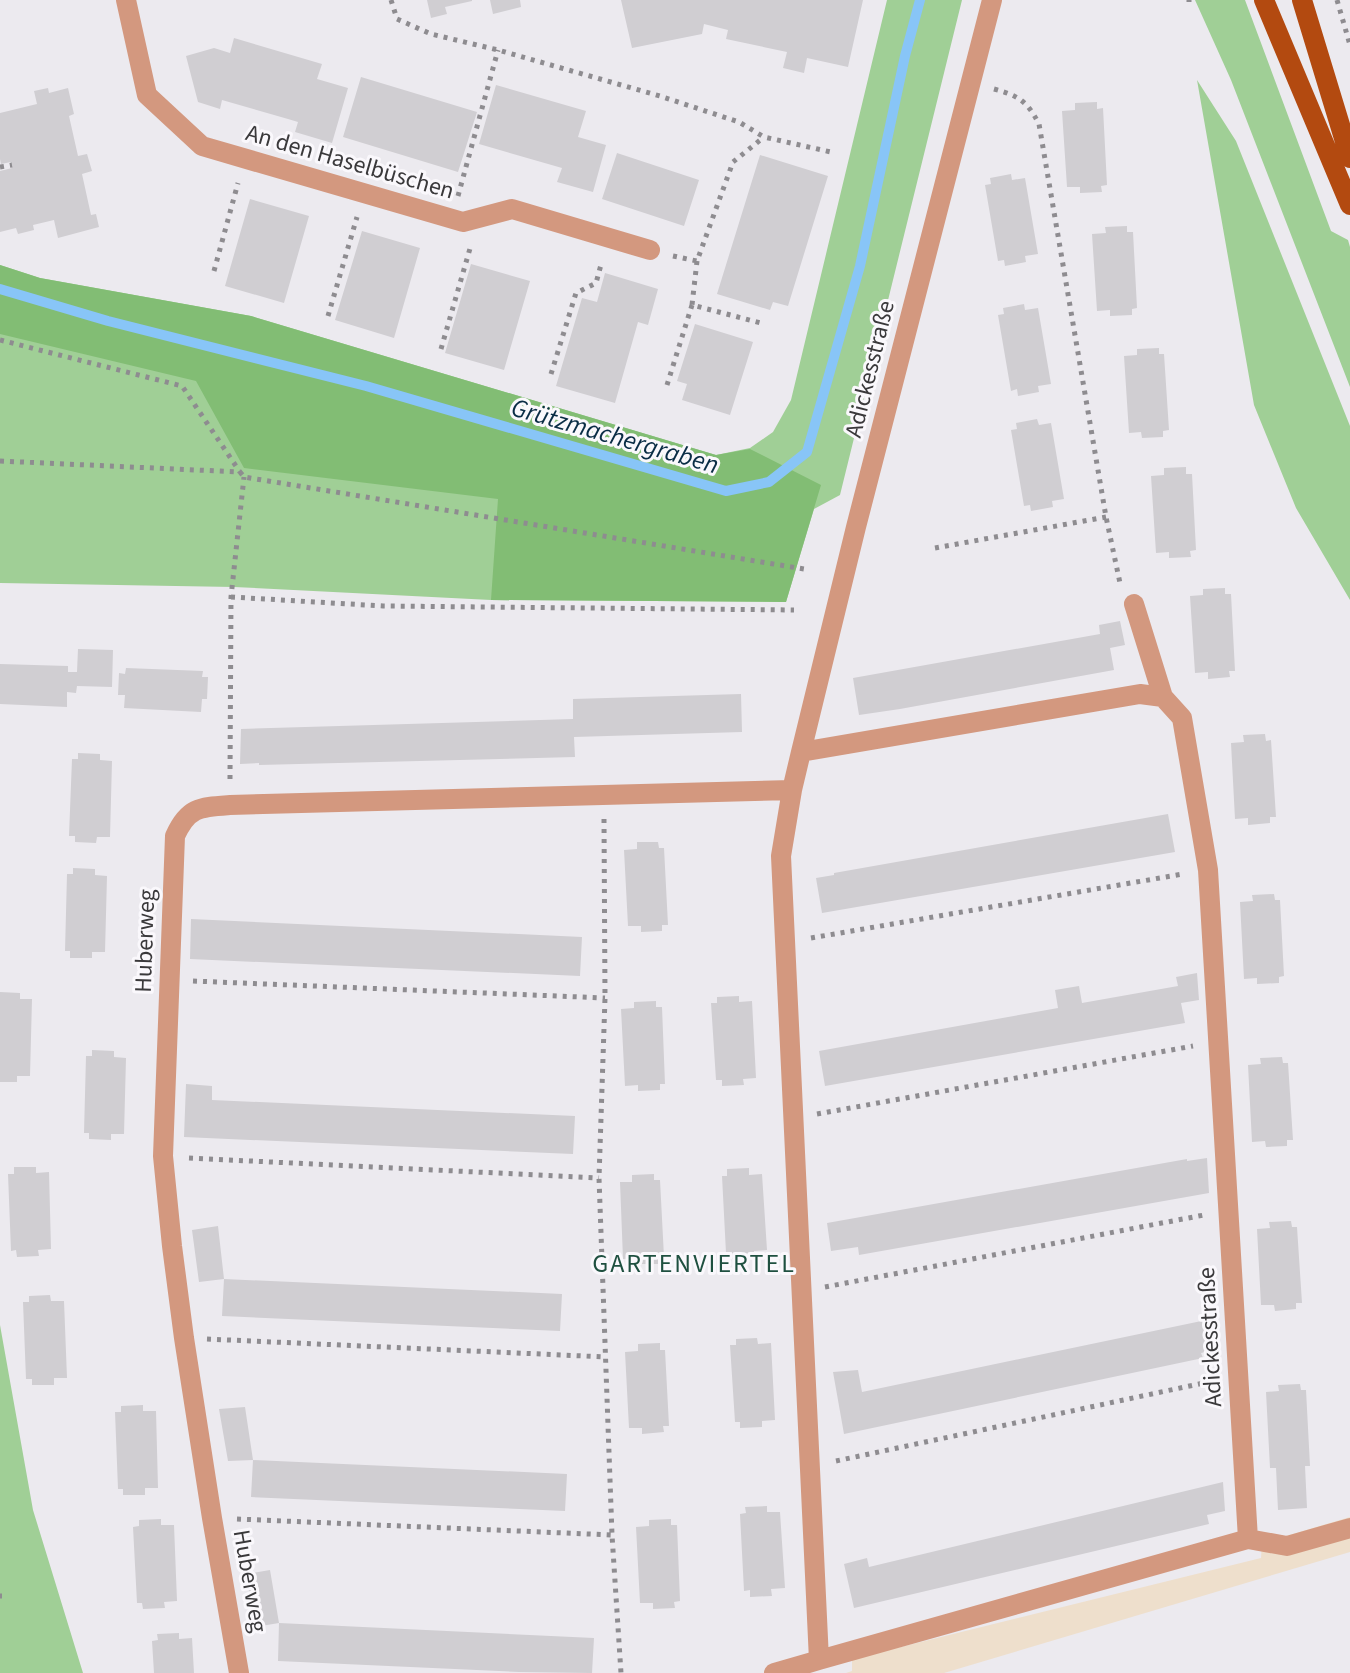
<svg xmlns="http://www.w3.org/2000/svg" width="1350" height="1673" viewBox="0 0 1350 1673" font-family="'Source Sans 3',sans-serif">
<rect width="100%" height="100%" fill="#eceaef"/>
<path fill="#eedfcc" d="M1350 1517V1552L944 1673H846L852 1671V1659L1261 1558 1262 1543Z"/>
<path fill="#a0cf96" d="M887 0H962L840 495 814 509 786 602 491 600 234 587 0 583V265L40 278 251 316 716 455 750 448 773 432 791 400Z
M1195 0H1245L1331 231 1348 240 1350 247V387L1231 80Z
M1197 80 1236 141 1350 426V600L1296 508 1254 405Z
M0 1325 33 1510 83 1673H0Z"/>
<path fill="#82bd74" d="M0 265 40 278 251 316 716 455 750 449 821 485 786 602 491 600 498 499 244 468 196 381 0 334Z"/>
<g fill="none" stroke-linecap="round" stroke-linejoin="round">
<path stroke="#88c5f7" stroke-width="10" d="M0 289 108 321 366 386 726 491 769 482 807 452 860 266 905 56 920 0"/>
</g>
<path fill="#d0ced2" d="M427 0H472V1L445 7 447 14 431 18Z
M490 0H520L521 7 493 14Z
M621 0H863L848 67 807 58 804 73 783 68 787 52 726 39 728 30 704 24 702 34 632 48Z
M234 38 322 64 317 79 348 88 332 143 295 132 298 122 288 119 222 100 220 109 198 102 186 56 214 48 230 53Z
M361 77 477 112 458 172 343 137Z
M496 85 586 111 578 137 606 145 593 192 557 182 562 168 479 144Z
M48 88 49 93 68 88 74 114 69 116 78 156 87 154 92 171 82 174 91 215 96 214 99 227 58 238 54 220 33 225 34 230 18 234 16 228 0 232V171L12 168 11 162 1 164 0 159V113L37 104 34 91Z
M1097 102V109L1103 108 1107 185 1101 186 1102 192 1080 193V187H1067L1062 111 1075 110V103Z
M617 153 699 180 684 226 602 199Z
M760 155 828 176 788 306 773 302 770 310 717 294Z
M1011 174 1012 180 1025 178 1038 254 1025 256 1026 262 1005 266 1004 260 998 261 985 185 991 184 990 178Z
M250 199 309 216 284 303 225 286Z
M1127 226V232H1133L1137 308 1132 309V315L1110 316V310L1097 311 1092 234 1106 233 1105 227Z
M362 231 420 248 394 338 335 320Z
M471 264 530 281 504 370 445 353Z
M605 273 658 289 648 325 638 322 615 403 556 386 582 298 597 302Z
M1024 304 1025 310 1038 308 1051 384 1038 386 1039 392 1018 396 1017 389 1011 391 998 315 1004 314 1003 308Z
M695 324 753 342 730 415 682 400 687 384 677 381Z
M1159 348V354H1164L1169 430 1163 431V437L1142 438 1141 432 1129 433 1124 356 1137 355V349Z
M1037 419 1039 425 1051 423 1064 499 1052 501 1053 507 1031 511 1030 505 1024 506 1011 430 1017 429 1016 423Z
M1186 467V474H1192L1196 550 1190 551 1191 557 1169 558V552L1156 553 1151 476 1164 475V468Z
M1225 588V594H1231L1235 671H1229L1230 677 1208 679V672L1195 673 1190 596 1203 595V589Z
M1120 621 1125 645 1110 648 1114 670 900 709 859 715 853 678 1100 634 1099 625Z
M78 649 113 650 112 687 77 686 76 693 67 692V707L0 704V664L68 666V672H77Z
M126 668 203 671 202 677H208L207 699H202L201 712 124 708 125 695H118L119 673 125 674Z
M741 694 742 732 574 737 575 757 259 765V763L240 764 241 729 573 719V699Z
M1265 734 1266 741 1271 740 1276 817H1270V823L1248 825V818L1235 819 1231 743 1244 742 1243 735Z
M78 753 100 754V760L112 761 110 837H97L96 843 75 842V836H69L72 759H78Z
M1168 814 1175 852 822 913 816 878 834 875V873Z
M637 842H658L659 848H664L668 925H662V931L641 932V926H628L624 850 637 849Z
M73 868 95 869V875L107 876 105 952H92V958H70V951H65L67 874H73Z
M1274 894 1275 900H1280L1284 976 1279 977V983L1257 984V978L1244 979 1240 902 1253 901 1252 895Z
M191 919 582 937 580 976 190 959Z
M1197 973 1199 1000 1181 1003 1185 1023 825 1086 819 1051 1058 1008 1055 990 1079 986 1082 1003 1178 986 1176 977Z
M0 992 20 993V999H32L30 1076H17V1082H0Z
M739 996V1002L752 1001 756 1078 743 1079 744 1085 722 1086V1080H716L711 1003H717V997Z
M656 1001V1007H662L665 1084H660V1090L638 1091V1085L625 1086 621 1009 634 1008V1002Z
M92 1050 114 1051V1057L126 1058 124 1134H111V1140L89 1139V1133H84L86 1056H92Z
M1282 1057 1283 1063H1288L1293 1140H1287V1146L1266 1147 1265 1141 1252 1142 1248 1065 1261 1064 1260 1058Z
M186 1084 212 1086V1100L575 1116 573 1154 184 1137Z
M1207 1158 1209 1193 859 1255 858 1247 831 1251 827 1223 1187 1159V1161Z
M14 1167H36V1173L49 1172 51 1249 38 1250 39 1256 17 1257 16 1250 11 1251 8 1174H14Z
M749 1168V1175L762 1174 767 1250 754 1251V1258L732 1259V1252L726 1253 722 1176H727V1169Z
M654 1174V1180H660L664 1257 658 1258V1264H637L636 1258 623 1259 620 1182H632V1175Z
M1291 1221 1292 1227H1297L1302 1303H1296V1309L1275 1311 1274 1305H1261L1257 1229 1270 1228 1269 1222Z
M218 1226 224 1279 199 1282 192 1230Z
M224 1279 562 1294 560 1331 222 1316Z
M50 1295 51 1301H64L67 1378H54V1385H32V1379H26L23 1302H29V1296Z
M1211 1319 1218 1349 1201 1353 1203 1358 844 1434 833 1372 858 1370 862 1392Z
M757 1338 758 1344 771 1343 775 1420 762 1421V1427L740 1428V1422H735L730 1345H736V1339Z
M660 1343V1350H665L669 1426H663L664 1432 642 1434V1428H629L625 1352 638 1351V1344Z
M1300 1384 1301 1390H1306L1310 1466H1305L1307 1508 1278 1510 1276 1468H1270L1266 1392 1279 1391 1278 1385Z
M143 1405V1411H156L158 1488H145V1495H123V1489H118L115 1412H121V1406Z
M245 1407 253 1460 228 1461 219 1409Z
M253 1460 567 1474 565 1511 251 1497Z
M1223 1482 1225 1511 1207 1515 1209 1524 854 1608 844 1564 867 1558 869 1567Z
M767 1506V1512H780L785 1588 771 1589 772 1596 750 1597V1590L744 1591 740 1514 746 1513 745 1507Z
M161 1519V1525H174L177 1601 164 1602 165 1608 143 1609 142 1603H137L133 1527 139 1526V1520Z
M671 1519V1525H677L680 1601 674 1602 675 1608 653 1609V1603H640L636 1527 649 1526V1520Z
M270 1570 279 1623 255 1627 246 1574Z
M279 1623 594 1638 592 1673 519 1672 278 1661Z
M179 1633V1639L192 1638 194 1673H154L152 1641 158 1640 157 1634Z"/>
<g fill="none" stroke-linecap="round" stroke-linejoin="round">
<path stroke="#8e8c90" stroke-width="5" stroke-dasharray="4 6" stroke-linecap="butt" d="M391 0 397 19 431 34 498 50 660 96 739 122 764 137 831 152
M1189 0V2
M1337 0 1350 45
M994 89C1019 96 1027 101 1039 124L1106 517 1120 583
M0 167 12 165
M458 196 498 50
M673 256 697 261 733 162 764 137
M697 261 692 305 761 323
M214 271 238 183
M328 316 357 217
M0 340 182 386 240 472
M441 349 471 245
M551 374 576 293 596 283 602 261
M667 385 692 305
M0 461 240 472 244 477 804 569
M935 548 1106 517
M231 597 383 606 794 610
M230 779 231 597 244 477
M604 819 605 998 599 1178 612 1535 621 1673
M811 938 1183 874
M193 981 605 998
M817 1114 1193 1046
M189 1158 599 1178
M825 1287 1204 1215
M207 1339 606 1357
M836 1461 1213 1381
M237 1519 612 1535
M0 1596H2"/>
<path stroke="#d3987f" stroke-width="20" d="M126 0 147 95 202 146 463 222 512 209 650 250
M801 752 1140 694 1163 697
M1248 1539 1287 1546 1350 1528
M819 1660 1248 1539 1208 870 1182 718 1163 697 1134 604
M239 1673 212 1518 184 1338 172 1246 163 1156 175 836C188 807 200 807 230 805L792 790
M774 1673 819 1660 781 856 792 790 801 752 856 527 992 0"/>
<path stroke="#b34a10" stroke-width="20" d="M1264 0 1350 205
M1302 0 1350 158"/>
</g>
<g text-anchor="middle" dominant-baseline="central" stroke-width="6" stroke-linejoin="round" paint-order="stroke">
<g font-size="24" fill="#3a393b" stroke="#faf8fc">
<text transform="translate(350 162) rotate(16)">An den Haselbüschen</text>
<text transform="translate(870 369) rotate(-76)">Adickesstraße</text>
<text transform="translate(145 941) rotate(-88)">Huberweg</text>
<text transform="translate(1210 1337) rotate(-93)">Adickesstraße</text>
<text transform="translate(250 1581) rotate(80)">Huberweg</text>
</g>
<g font-size="26" font-style="italic" fill="#0a2d45" stroke="#faf8fc">
<text transform="translate(615 436) rotate(16)">Grützmachergraben</text>
</g>
<g font-size="26" letter-spacing="2" fill="#1f5040" stroke="#faf8fc">
<text x="694" y="1263">GARTENVIERTEL</text>
</g>
</g>
</svg>
